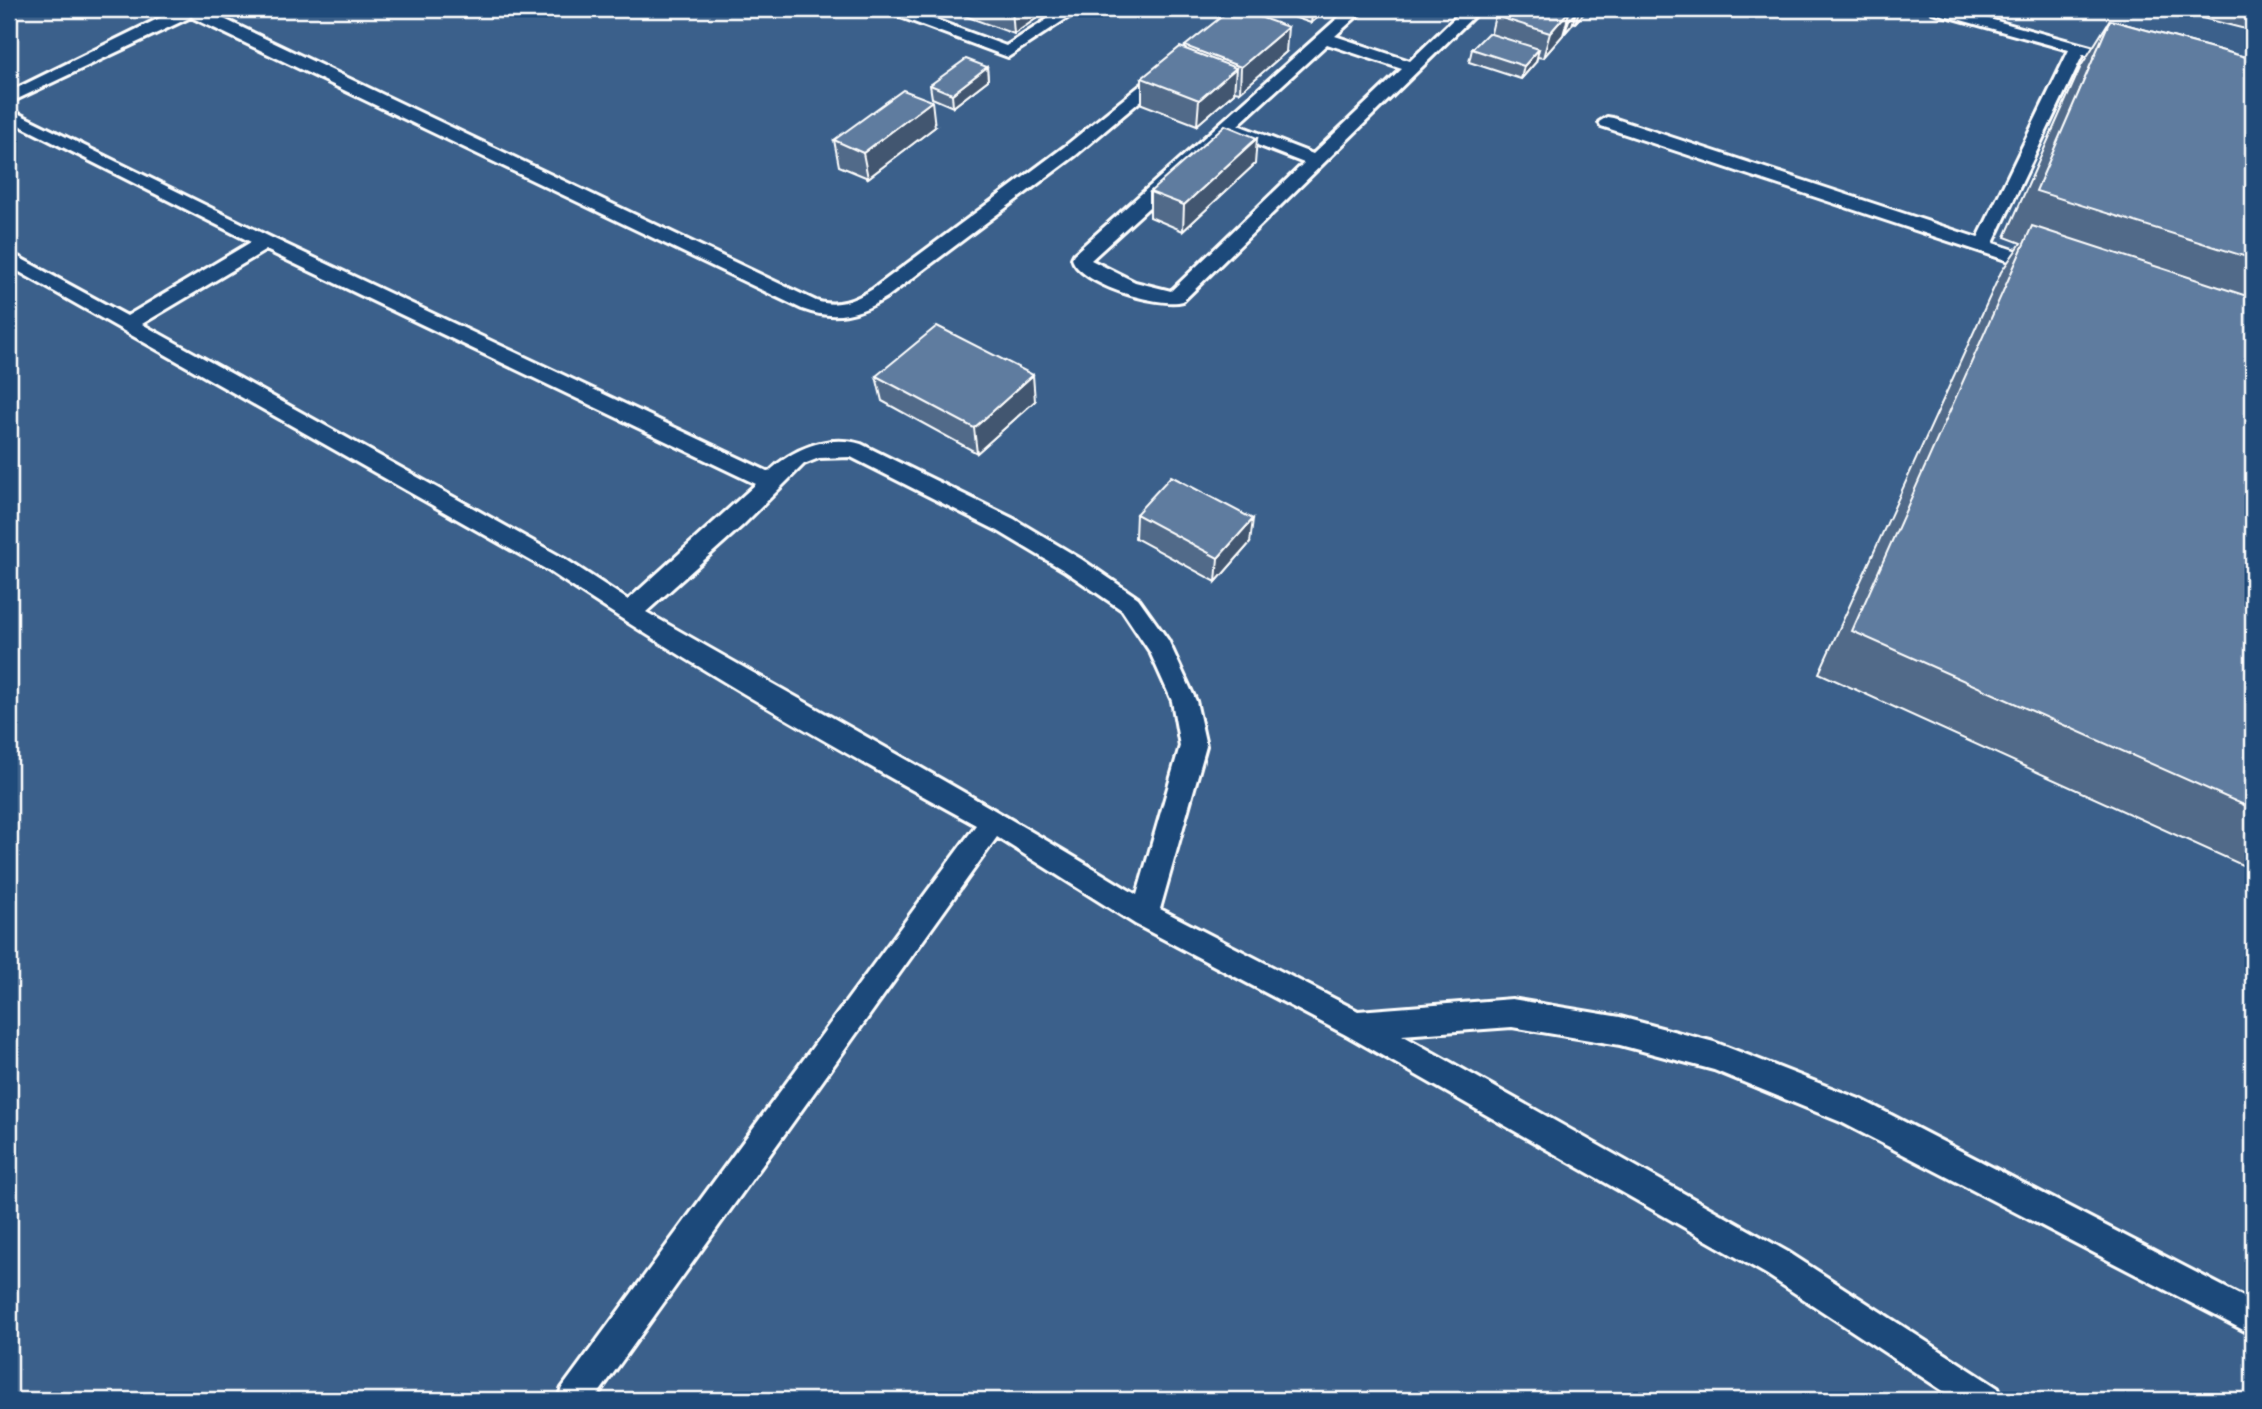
<svg xmlns="http://www.w3.org/2000/svg" width="2262" height="1409" viewBox="0 0 2262 1409" font-family="'Patrick Hand',sans-serif">
<rect width="100%" height="100%" fill="#2c5582"/>
<filter id="ink" filterUnits="userSpaceOnUse"><feTurbulence type="fractalNoise" baseFrequency=".0143" numOctaves="2"/><feDisplacementMap in="SourceGraphic" scale="14" xChannelSelector="R" yChannelSelector="G"/><feConvolveMatrix kernelMatrix="1 2 1 2 8 2 1 2 1" color-interpolation-filters="sRGB"/></filter>
<g filter="url(#ink)">
<path fill="#3b618b" d="M9 9H2253V1400H9Z"/>
<g fill="none" stroke-linecap="round" stroke-linejoin="round">
<g stroke="#fff" stroke-width="6">
<path id="lane" d="M178 9H203L816 301C838 308 855 300 873 289L1064 147 1162 68 1168 66 1176 71 1076 155 887 297C859 315 834 321 802 309L191 17 9 103V92Z
M884 9H906L1006 46 1063 9H1081L1008 57 887 12Z
M1348 9H1365L1335 36 1410 61 1464 9H1481L1183 301C1159 308 1078 284 1072 258L1074 254ZM1327 44 1402 69 1313 154 1238 125ZM1229 134 1304 163 1171 291 1135 282 1091 260Z
M1929 9H1953L2127 57 2129 60 2121 65 2083 54 1993 243 2050 262 2052 266 2050 270H2036L1601 126 1599 122 1607 117 1613 118 1978 238 2069 50 1932 12Z
M9 109 272 238 769 472C792 449 828 434 861 444L1014 519 1081 559 1138 598 1168 640 1196 701 1206 746 1160 909 1358 1011 1512 999 1620 1017 1714 1042 1862 1100 2253 1302V1335L1841 1122 1714 1070 1620 1045 1512 1027 1402 1035 1788 1252 1998 1388 2003 1400H1957L1766 1274 1346 1035 1135 924 997 837 594 1400H557L562 1388 976 825C831 746 686 663 549 571L9 266V252L127 316 251 242 9 120ZM266 250 756 484 628 600 565 559 142 324ZM851 457 998 531 1065 571 1122 610 1150 652 1172 701 1180 746 1137 895C976 796 810 706 646 612L743 525 804 464 819 458Z"/>
</g>
<use href="#lane" fill="#1f4a7a" fill-rule="evenodd"/>
</g>
<path fill="#516b89" stroke="#fff" stroke-width="2" d="M946 9H1050L1014 34Z
M1270 9H1328L1311 23Z
M1501 9H1588L1575 23 1573 22 1572 25 1565 33H1564L1563 35 1543 58 1537 57 1536 62 1521 79 1469 62 1472 49 1491 33 1495 16Z
M2167 9H2253V31Z
M2110 20 2253 59V870L1819 673 2001 272 2021 243 2005 237 2081 66Z
M1185 46 1286 52 1240 92 1234 91V93L1197 125 1142 104V78L1185 49Z
M987 67 988 80 953 107 932 98 930 85Z
M935 127 868 178 839 166 834 140Z
M1255 164 1183 231 1150 217V192Z
M876 376 1035 401 977 453 882 401Z
M1136 514 1250 543 1216 582 1135 538Z"/>
<path fill="#42576f" stroke="#fff" stroke-width="2" d="M1012 9H1050L1014 34Z
M1313 9H1328L1311 23Z
M1580 9H1588L1575 23Z
M1570 10 1563 35 1543 58 1550 33Z
M1576 12 1572 25 1565 33 1569 20Z
M1288 27 1286 52 1240 92 1241 67Z
M1539 49 1536 62 1521 79 1524 66Z
M987 67 988 80 953 107 952 94Z
M1236 68 1234 93 1197 125 1199 100Z
M932 101 935 127 868 178 863 153Z
M1257 138 1255 164 1183 231 1184 205Z
M1033 375 1035 401 977 453 974 428Z
M1253 519 1250 543 1216 582 1218 558Z"/>
<path fill="#5e7c9f" stroke="#fff" stroke-width="2" d="M1231 9H1237L1288 27 1241 67 1185 46Z
M1501 9H1565L1570 10 1550 33 1495 16Z
M1565 9 1576 12 1569 20H1567L1570 10Z
M2110 20 2253 59V259L2036 191Z
M1488 33 1539 49 1524 66 1472 49Z
M1180 47 1236 68 1199 100 1142 78Z
M966 59 987 67 952 94 930 85Z
M903 90 932 101 863 153 834 140Z
M1225 125 1257 138 1184 205 1150 192Z
M2032 226 2253 298V809L1852 631Z
M937 326 1033 375 974 428 876 376Z
M1171 476 1253 519 1218 558 1136 514Z"/>
</g>
<rect width="2262" height="1409" fill="none" stroke="#1f4a7a" stroke-width="35"/>
<rect x="18" y="18" width="2227" height="1374" fill="none" stroke="#fff" stroke-width="2.5" filter="url(#ink)"/>
</svg>
